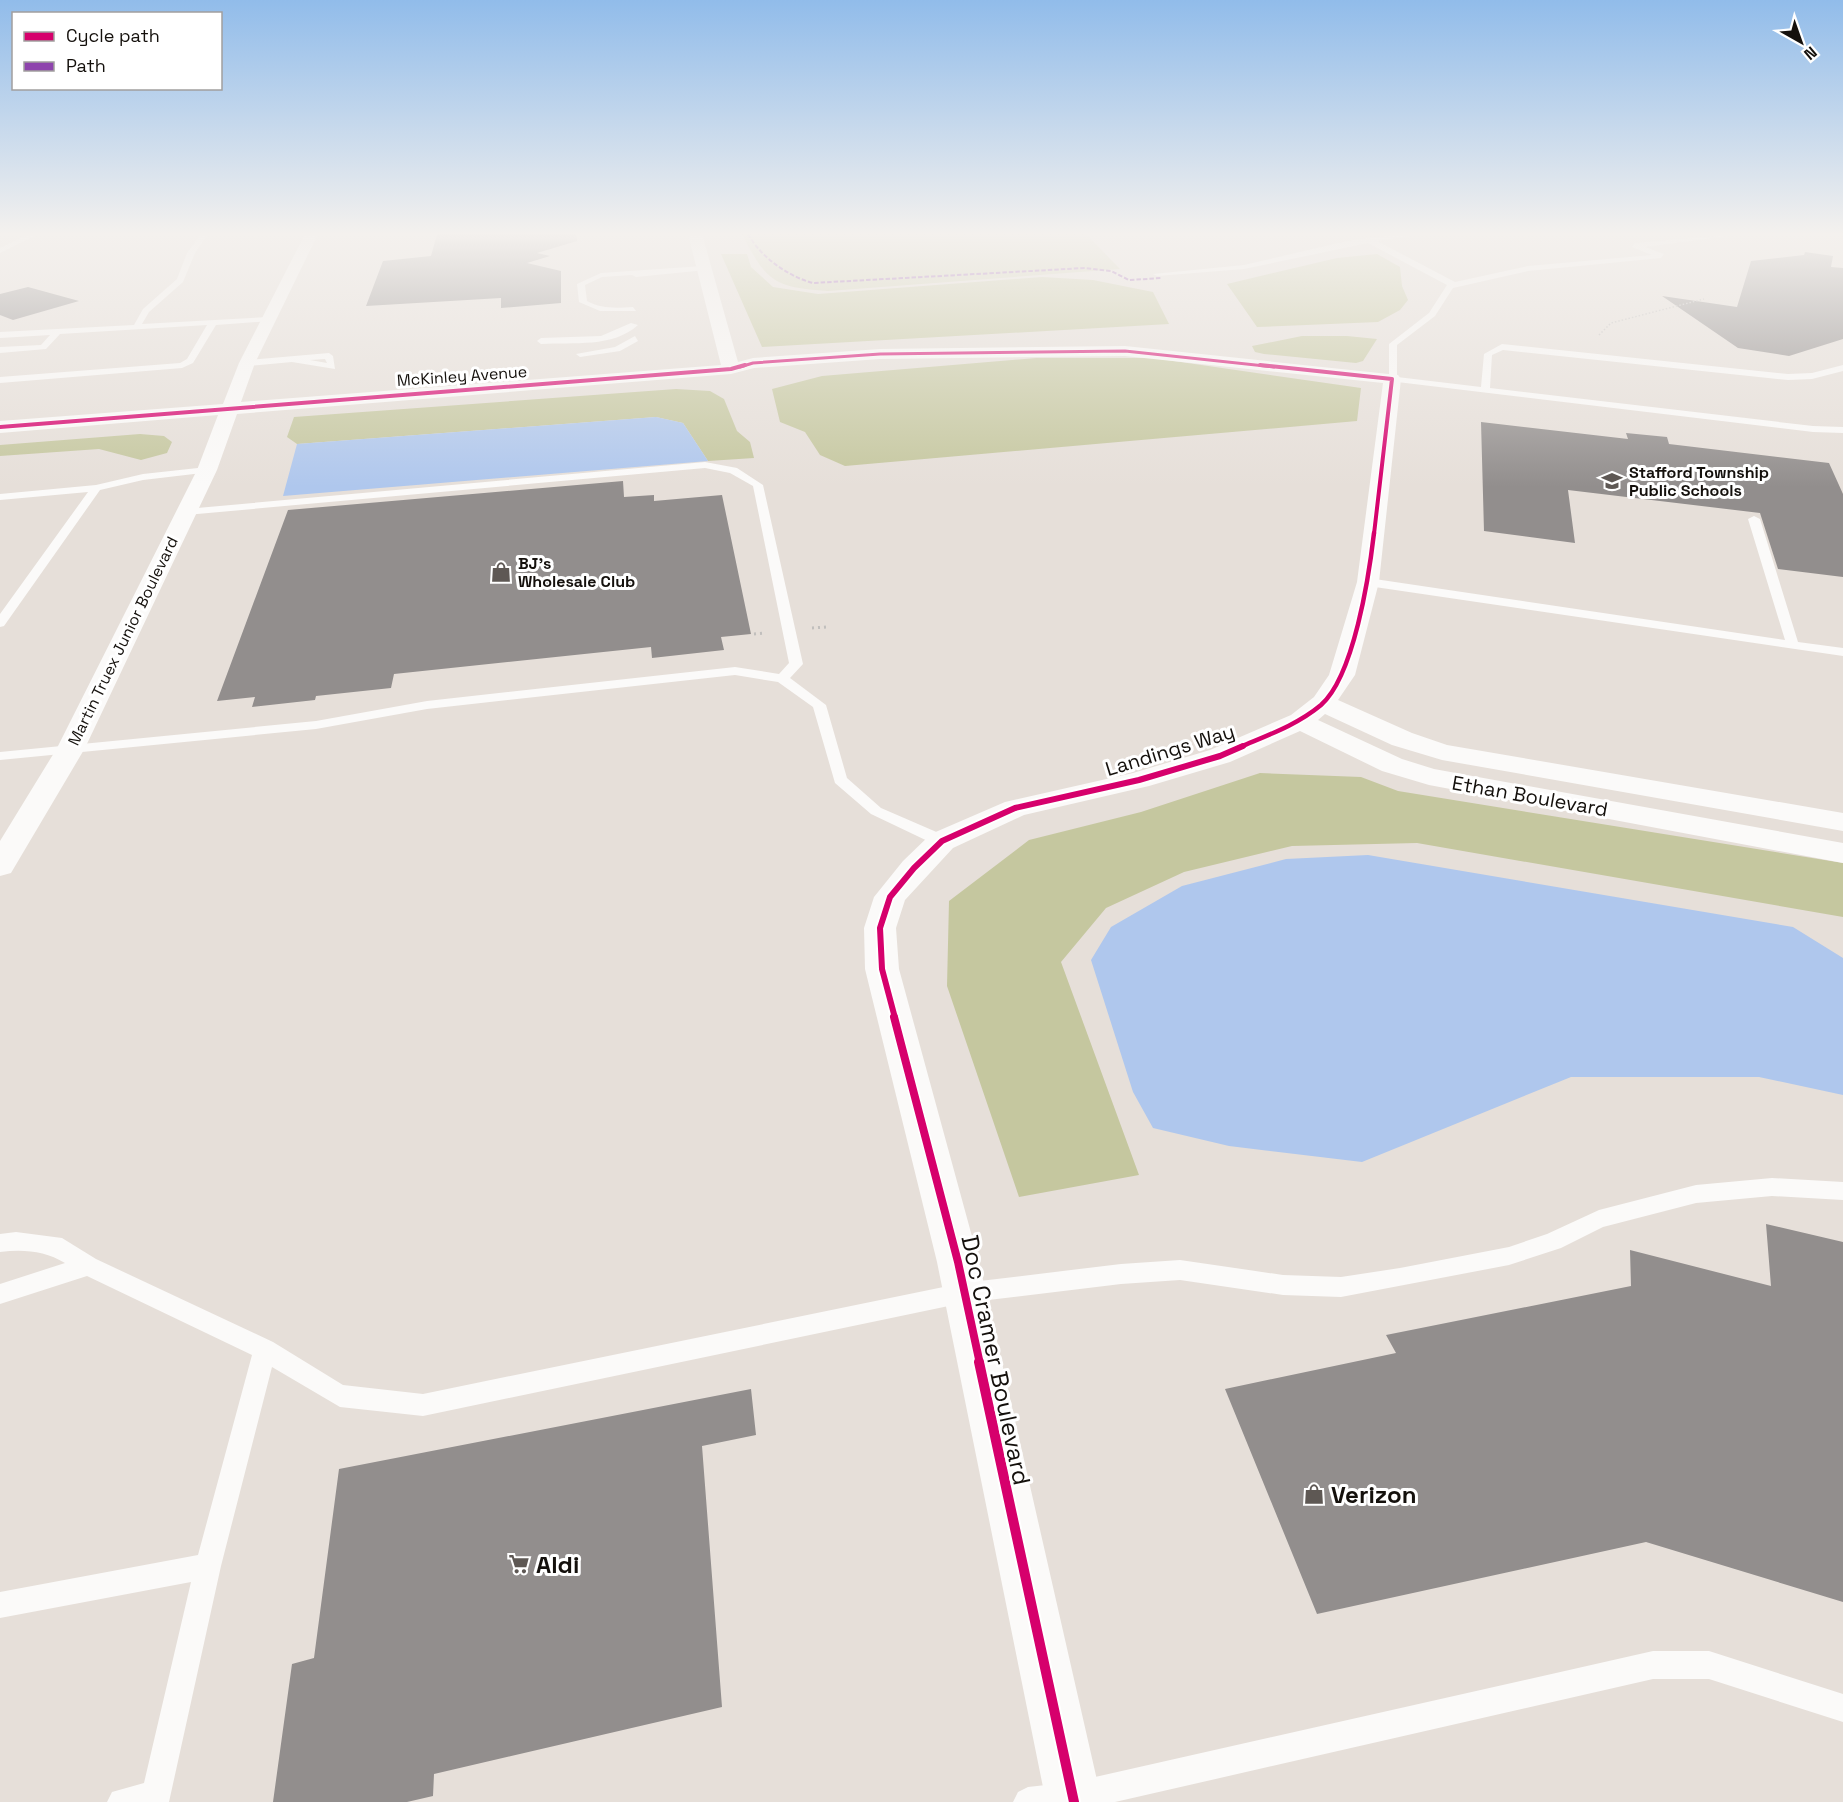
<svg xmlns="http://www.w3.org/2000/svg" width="1843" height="1802" viewBox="0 0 1843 1802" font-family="'Space Grotesk',sans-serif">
<rect width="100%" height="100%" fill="#e6dfd9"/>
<path fill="#cdcead" d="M742 234H1086L1120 269 828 291C775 287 767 283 742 234Z"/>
<path fill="#c5c79f" d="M721 254H747L751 267 773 287 818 294 1042 277 1093 280 1153 292 1169 324 762 347Z
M1377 254 1400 267 1402 286 1408 300 1400 310 1378 322 1257 327 1227 284 1337 258Z
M1302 336H1347L1377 339 1363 361 1356 363 1264 354 1255 352 1252 346Z
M1036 358H1153L1361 388 1357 421 845 466 820 455 805 432 780 422 772 389 822 376Z
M676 389 710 391 724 399 737 431 750 442 754 458 708 461 683 423 656 417 297 444 287 437 294 417Z
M140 434 164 436 172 442 167 453 141 460 99 449 0 456V445Z
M1260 773 1361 777 1398 791 1843 863V917L1417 843 1292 846 1184 872 1106 908 1061 962 1139 1175 1019 1197 947 986 949 901 1029 840 1141 812Z"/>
<path fill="#afc7ed" d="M656 417 683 423 708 461 283 496 297 444Z
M1368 855 1793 927 1843 958V1095L1759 1077H1571L1362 1162 1229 1146 1153 1128 1133 1092 1091 960 1111 927 1182 886 1286 859Z"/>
<path fill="#928e8d" d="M437 234H576L577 241 537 253 550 256 527 263 561 271V303L501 308V298L366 306 383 261 431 256Z
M1805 252 1833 256 1831 267 1843 268V339L1789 356 1738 348 1662 296 1737 307 1751 261 1804 255Z
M28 287 79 301 13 320 0 315V294Z
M1481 422 1628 439 1626 433 1667 437 1669 444 1829 463 1843 494V577L1778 569 1760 513 1568 490 1575 543 1484 531Z
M623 481 624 497 654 495V501L722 495 751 634 721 637 724 650 652 658 651 647 394 674 391 688 316 696 315 700 252 707 255 697 217 701 288 510Z
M1766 1224 1843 1242V1602L1646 1542 1317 1614 1225 1389 1396 1353 1386 1335 1631 1286 1630 1250 1771 1286Z
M751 1389 756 1435 702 1446 722 1707 434 1774 433 1796 407 1802H273L292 1664 314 1658 339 1469Z"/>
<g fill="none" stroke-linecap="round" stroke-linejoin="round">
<path stroke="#c1bfbd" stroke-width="1.5" stroke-dasharray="1.5 2" stroke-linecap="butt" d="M1599 335 1611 323 1704 299"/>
<path stroke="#c1bfbd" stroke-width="3" stroke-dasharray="2 4" stroke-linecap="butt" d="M812 628 826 627
M754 634 766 633"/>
<path fill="#fbfaf9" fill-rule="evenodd" d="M29 234H38L0 253V248Z
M201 234H208L195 253 183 282 149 312 142 324 268 317 271 321 216 325 193 363 182 368 0 383V377L180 363 187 359 207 325 60 334 46 349 0 353V347L41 345 50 335 0 338V332L134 325 143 309 177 279 187 253Z
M1402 234H1424L1377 241 1455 282 1528 266 1652 255 1632 247 1635 243 1743 234 1645 247 1664 254 1661 258 1528 271 1453 288 1435 316 1397 345V377L1481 387 1484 354 1502 344 1788 374 1812 373 1843 365V371L1812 379 1788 380 1503 350 1492 355 1490 388 1813 426 1843 427V433L1813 432 1389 381V344L1429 313 1447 285 1368 243 1244 269 1157 276 1153 274 1244 265 1347 241Z
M703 266 706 270 636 277 632 275 602 277 585 285 587 301C601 309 617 308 633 307L636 311H600L579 302 577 284 601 273Z
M631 323 638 325C613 348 573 342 541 344L537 341 541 338 601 336Z
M635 336 638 341 620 351 580 357 576 354 615 347Z
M329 353 333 356 335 369 292 362 247 366 243 363 247 360ZM325 359 327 363 310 360Z
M705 462 737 468 763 485 803 664 790 678 826 705 847 778 881 808 948 837 950 841 948 845H936L871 814 835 783 813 707 778 682 735 675 427 709 316 729 0 760V752L316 721 427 701 735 667 779 674 789 663 753 486 730 473 705 468 186 515 181 512 186 509Z
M207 467 211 468V472L143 480 100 490 4 626 0 627V614L88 492 0 500V494L96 485 143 474Z
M1754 516 1760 519 1798 642 1843 648V656L1368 586 1362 582 1368 578 1785 640 1748 519Z
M1772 1178 1843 1182V1200L1772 1196 1696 1203 1603 1227 1561 1248 1509 1265 1341 1297 1283 1295 1180 1280 1121 1284 963 1303 423 1416 340 1407 272 1367 221 1566 169 1802H107L112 1792 144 1783 191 1582 0 1618V1592L198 1555 252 1355 87 1276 0 1304V1284L65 1263C45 1251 24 1249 0 1252V1234L16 1232 62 1238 96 1259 273 1342 343 1385 423 1394 963 1283 1121 1264 1180 1260 1283 1275 1341 1277 1400 1268 1509 1247 1547 1234 1599 1210 1696 1185Z
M1653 1651H1709L1843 1694V1722L1709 1679H1653L1115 1802H1013L1018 1792 1028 1787 1073 1782Z"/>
<path fill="#fbfaf9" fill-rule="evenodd" d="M305 234H318L255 363 241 402 721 365 688 234H702L738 362 753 358 880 349 1125 346 1398 375 1401 379 1379 582 1355 675 1338 700 1412 733 1447 745 1843 813V831L1442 760 1392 745 1325 714 1318 720 1402 759 1434 769 1843 843V863L1429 785 1382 771 1300 731 1230 762 1149 786 1024 815 953 848 905 900 896 928 899 969 979 1262 1102 1802H1046L937 1262 865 969 864 928 874 897 903 861 931 834 1005 802 1133 773 1210 750 1291 715 1314 697 1329 675 1357 582 1383 383 1125 356 880 359 754 368 731 374 237 414 217 470 85 748 11 873 0 876V841L57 748 197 470 218 415 0 433V421L223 404 239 363Z"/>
<path stroke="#8e44ad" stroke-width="2" stroke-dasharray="4.5 2" stroke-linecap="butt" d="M748 234C761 257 787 276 813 283L1085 268 1111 271 1129 280 1162 278"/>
<g stroke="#fff" stroke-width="4.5">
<path id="cycleway-far5" d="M740 367 753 363 880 354 1125 351 1274 367"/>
</g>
<g stroke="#fff" stroke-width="6">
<path id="cycleway-far4" d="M1260 365 1392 379 1374 534
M0 427 731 369 745 365"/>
</g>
<g stroke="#fff" stroke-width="8">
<path id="cycleway-far3" d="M1240 747C1268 735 1297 725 1321 705 1354 676 1369 576 1374 533"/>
</g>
<g stroke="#fff" stroke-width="10">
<path id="cycleway-far2" d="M895 1018 882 969 880 928 890 897 914 868 942 841 1015 808 1139 780 1220 756 1243 746"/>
</g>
<g stroke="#fff" stroke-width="11">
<path id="cycleway-far1" d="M894 1017 958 1262 980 1364"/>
</g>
<g stroke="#fff" stroke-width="14">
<path id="cycleway" d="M979 1362 1074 1802"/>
</g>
<use href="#cycleway-far5" stroke="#d6006c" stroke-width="3"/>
<use href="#cycleway-far4" stroke="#d6006c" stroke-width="4"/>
<use href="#cycleway-far3" stroke="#d6006c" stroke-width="4.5"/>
<use href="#cycleway-far2" stroke="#d6006c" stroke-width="6"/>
<use href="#cycleway-far1" stroke="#d6006c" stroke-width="8"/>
<use href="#cycleway" stroke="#d6006c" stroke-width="10"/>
</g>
<linearGradient id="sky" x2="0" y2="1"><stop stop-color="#91bcea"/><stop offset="0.48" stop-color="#f4f1ee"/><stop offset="1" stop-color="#f4f1ee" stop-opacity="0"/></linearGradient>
<rect width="1843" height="487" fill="url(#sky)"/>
<defs>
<g id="school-bare" transform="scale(1.62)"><path d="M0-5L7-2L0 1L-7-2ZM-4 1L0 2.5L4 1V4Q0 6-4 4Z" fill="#5e5854" stroke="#fff" stroke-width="2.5" paint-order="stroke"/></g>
<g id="shop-bare" transform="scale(1.62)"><path d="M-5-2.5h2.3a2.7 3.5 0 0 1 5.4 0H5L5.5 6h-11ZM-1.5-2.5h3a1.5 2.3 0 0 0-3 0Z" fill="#5e5854" stroke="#fff" stroke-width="2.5" paint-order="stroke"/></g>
<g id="supermarket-bare" transform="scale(1.62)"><path d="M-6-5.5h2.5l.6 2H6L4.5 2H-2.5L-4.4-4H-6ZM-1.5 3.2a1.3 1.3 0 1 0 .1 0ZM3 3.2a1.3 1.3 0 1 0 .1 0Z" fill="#5e5854" stroke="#fff" stroke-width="2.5" paint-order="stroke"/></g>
</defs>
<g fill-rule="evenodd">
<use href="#school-bare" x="1612" y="481"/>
<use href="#shop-bare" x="501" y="572"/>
<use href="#shop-bare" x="1314" y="1494"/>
<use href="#supermarket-bare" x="519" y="1564"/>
</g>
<g text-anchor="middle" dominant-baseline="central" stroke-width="6" stroke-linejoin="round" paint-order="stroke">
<g font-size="16" fill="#14100c" stroke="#fff">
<text transform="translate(462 376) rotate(-4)">McKinley Avenue</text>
<text transform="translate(123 641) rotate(-64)">Martin Truex Junior Boulevard</text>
</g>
<g font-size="16" font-weight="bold" fill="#14100c" stroke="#fff" text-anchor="start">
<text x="1629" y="472">Stafford Township<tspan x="1629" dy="18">Public Schools</tspan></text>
<text x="518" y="563">BJ's<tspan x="518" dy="18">Wholesale Club</tspan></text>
</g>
<g font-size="20" fill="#14100c" stroke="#fff">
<text transform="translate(1170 750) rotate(-17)">Landings Way</text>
<text transform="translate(1530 796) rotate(10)">Ethan Boulevard</text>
</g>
<g font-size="24" fill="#14100c" stroke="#fff">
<text transform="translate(996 1360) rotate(78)">Doc Cramer Boulevard</text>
</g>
<g font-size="24" font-weight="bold" fill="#14100c" stroke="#fff" text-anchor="start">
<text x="1331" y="1494">Verizon</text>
<text x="536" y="1564">Aldi</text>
</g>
</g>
<rect x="12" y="12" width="210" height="78" fill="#ffffff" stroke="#a19f9e" stroke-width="1.5"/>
<rect x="24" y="32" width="30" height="9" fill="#d6006c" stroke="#a19f9e" stroke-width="1.5"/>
<text x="66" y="42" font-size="18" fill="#14100c">Cycle path</text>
<rect x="24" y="62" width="30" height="9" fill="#8e44ad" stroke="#a19f9e" stroke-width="1.5"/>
<text x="66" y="72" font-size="18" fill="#14100c">Path</text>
<g transform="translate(1801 42) rotate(140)" stroke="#ffffff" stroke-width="4.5" paint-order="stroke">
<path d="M0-4.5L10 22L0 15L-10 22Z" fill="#14100c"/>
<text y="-9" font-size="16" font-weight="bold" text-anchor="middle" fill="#14100c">N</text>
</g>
</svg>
